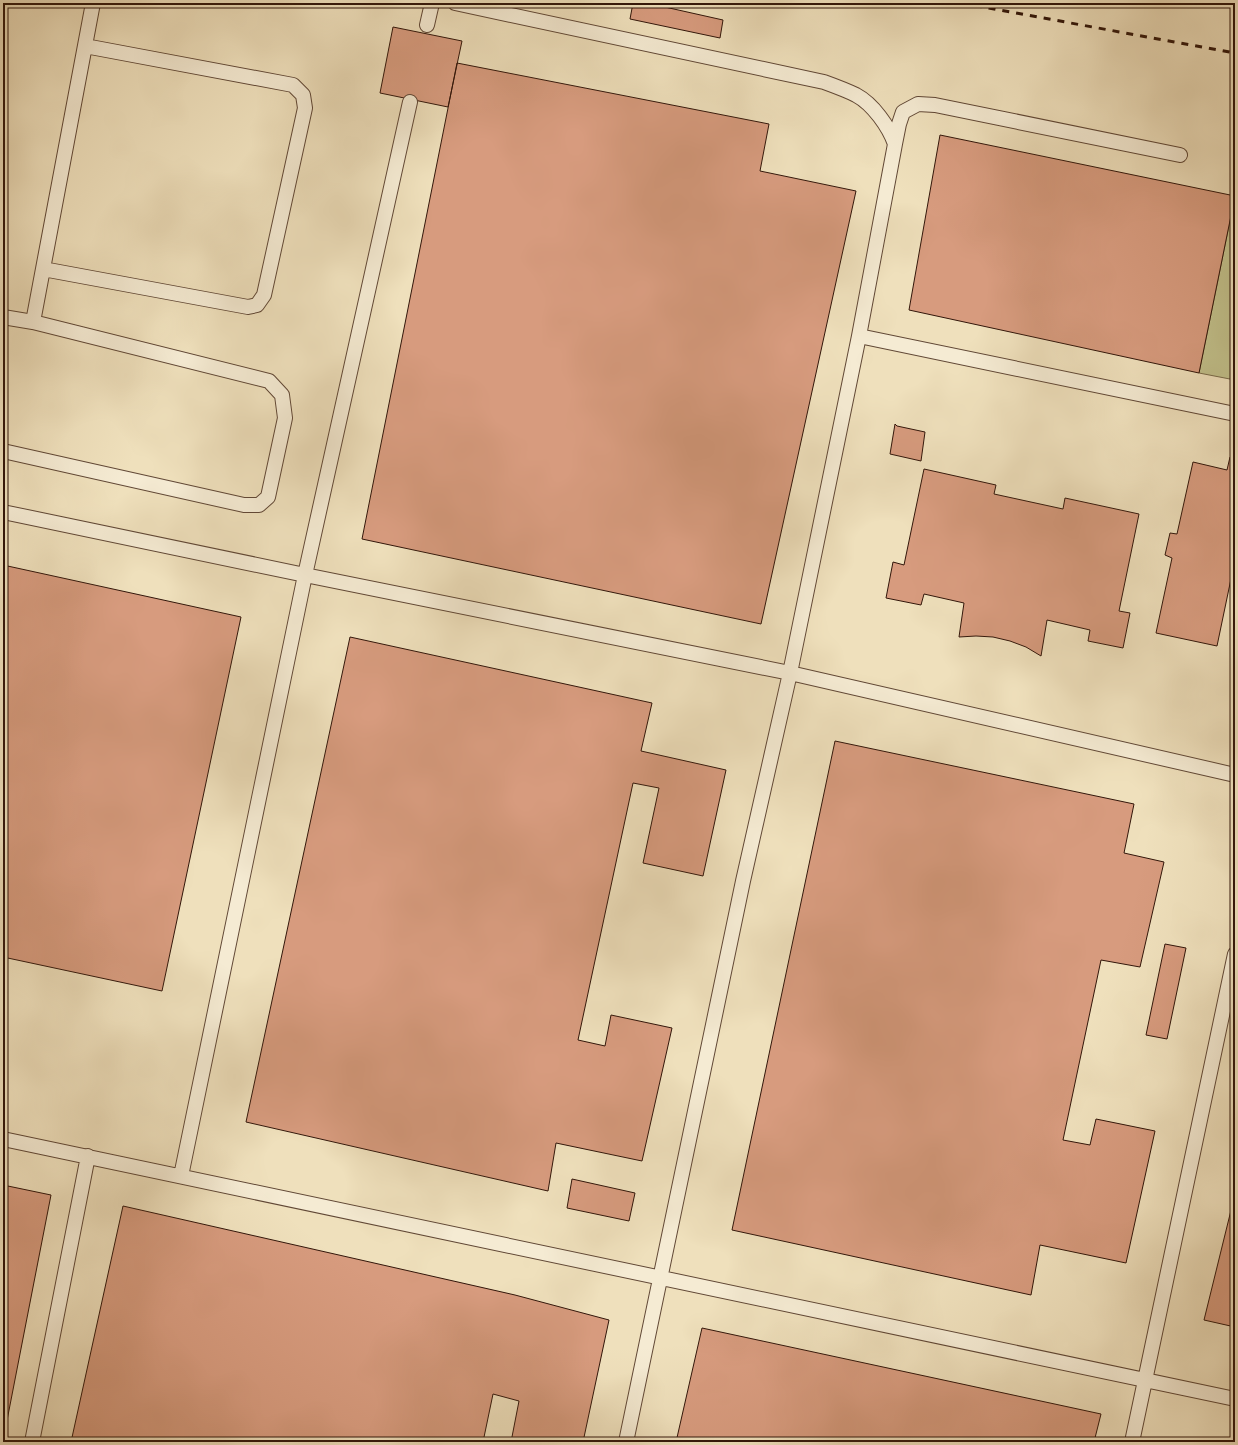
<svg xmlns="http://www.w3.org/2000/svg" width="1238" height="1445" viewBox="0 0 1238 1445" font-family="Alegreya,serif">
<rect width="100%" height="100%" fill="#efe0bc"/>
<filter id="stains"><feTurbulence type="fractalNoise" baseFrequency=".005" numOctaves="4"/><feColorMatrix values="0 0 0 0 .2 0 0 0 0 .09 0 0 0 0 .02 0 0 0 .5 -.17"/></filter>
<radialGradient id="worn" r=".72"><stop offset=".6" stop-color="#630" stop-opacity="0"/><stop offset="1" stop-color="#630" stop-opacity=".3"/></radialGradient>
<path fill="#c1c08b" stroke="#7a6b4a" d="M1235 196V380L1199 373Z"/>
<path fill="#d79b7e" stroke="#32160a" d="M633 3H647L723 20 720 38 630 19Z
M393 27 462 41 448 107 380 93Z
M457 63 769 124 760 171 856 191 761 624 362 539Z
M940 135 1235 196 1199 373 909 310Z
M895 424 897 426 925 432 921 461 890 454Z
M1230 457 1235 458V575L1232 574 1217 646 1156 633 1172 558 1165 555 1170 533 1177 534 1193 462 1227 470Z
M924 469 996 485 994 494 1063 509 1065 498 1139 514 1119 611 1130 613 1123 648 1088 641 1090 630 1047 620 1041 656 1026 647 1010 641 993 637 976 636 959 637 964 603 924 594 921 605 886 598 893 562 904 565Z
M3 565 241 617 162 991 3 957Z
M350 637 652 703 641 751 726 770 703 876 643 863 659 788 633 783 578 1040 605 1046 611 1015 672 1028 642 1161 556 1143 548 1191 246 1122Z
M835 741 1134 804 1124 853 1164 862 1140 967 1101 960 1063 1140 1090 1145 1096 1119 1155 1131 1126 1263 1040 1245 1031 1295 732 1230Z
M1165 944 1186 948 1167 1039 1146 1035Z
M572 1179 635 1193 629 1221 567 1208Z
M3 1185 51 1195 3 1441Z
M1235 1194V1327L1204 1320Z
M123 1206 515 1295 609 1320 583 1442H511L519 1401 493 1394 483 1442H71Z
M702 1328 1101 1414 1094 1442H676Z"/>
<g fill="none" stroke-linecap="round" stroke-linejoin="round">
<g stroke="#614836" stroke-width="16">
<path id="service" d="M455 3 824 82C835 86 846 90 856 95 873 104 889 127 895 144L859 336 790 673 743 881 626 1442
M427 25 432 3
M895 144 899 124 903 112 918 104 935 105 1180 155
M43 269 248 307 257 305 264 295 305 108 303 95 293 85 85 46
M3 317 33 322 269 381 282 395 285 418 268 497 259 505H244L3 451
M33 322 93 3
M859 336 1235 414
M3 512 305 575 790 673 1235 775
M3 1139 1235 1399
M181 1176 305 575 410 102
M32 1442 88 1156
M1132 1442 1235 954"/>
</g>
<use href="#service" stroke="#f5ebd3" stroke-width="14"/>
<path stroke="#32160a" stroke-width="3" stroke-dasharray="7 7" stroke-linecap="butt" d="M961 3 1235 53"/>
</g>
<rect width="1238" height="1445" fill="none" stroke="#efe0bc" stroke-width="16"/>
<rect x="4" y="4" width="1230" height="1437" fill="none" stroke="#32160a" stroke-width="2"/>
<rect x="8" y="8" width="1222" height="1429" fill="none" stroke="#32160a"/>
<rect width="100%" height="100%" filter="url(#stains)"/>
<rect width="100%" height="100%" fill="url(#worn)"/>
</svg>
